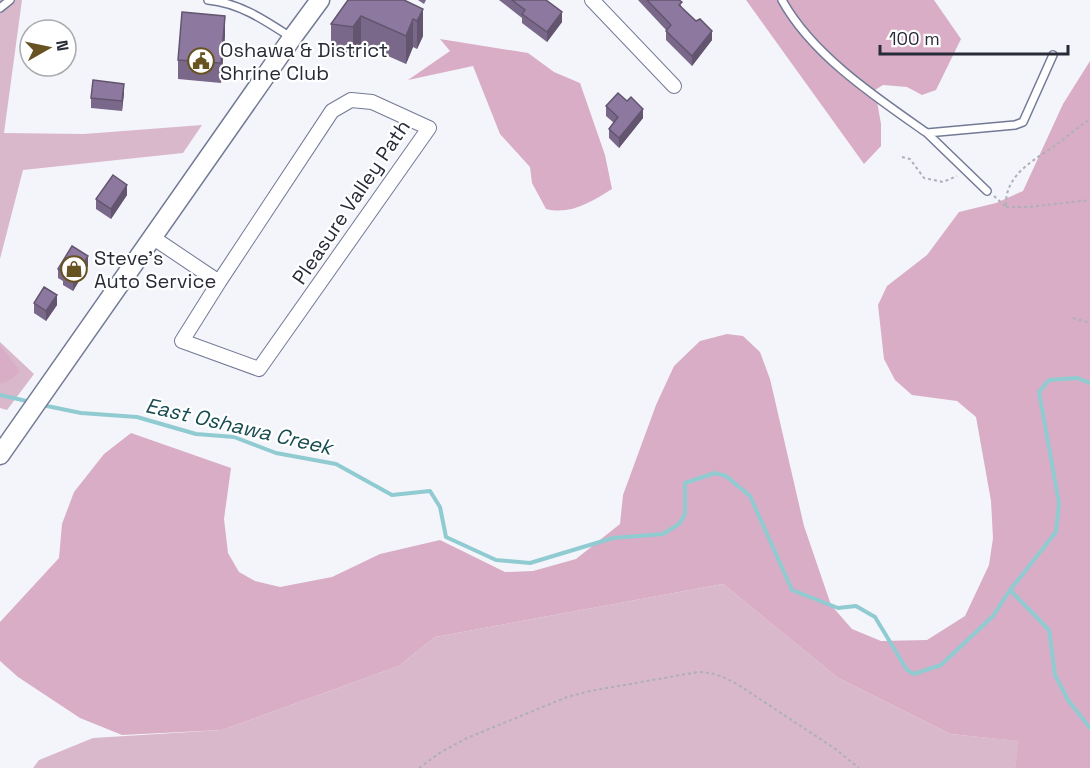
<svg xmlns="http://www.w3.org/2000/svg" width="1090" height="768" viewBox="0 0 1090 768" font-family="'Space Grotesk',sans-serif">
<rect width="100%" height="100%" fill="#f3f5fb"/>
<path fill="#dab8cb" d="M0 0H22L4 133 84 134 202 125 183 153 23 170 0 259Z
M0 342 34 374 7 410 0 408Z
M723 584 838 678 950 734 1020 741 1015 768H33L39 760 93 738 222 730 399 666 435 637Z"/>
<path fill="#d9adc6" d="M746 0H934L961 39 936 90 922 95 907 87 883 85 875 90 881 124V146L864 164Z
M440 39 528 53 554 72 580 83 605 155 612 189C591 202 571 215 546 209L532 183 530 167 500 134 473 66 408 80 450 51Z
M1090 61V768H1015L1019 741 950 734 838 678 723 584 435 637 399 666 222 730 122 735 80 718 18 677 0 661V622L59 558 62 524 74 492 104 454 131 433 231 468 224 519 228 553 239 572 255 581 280 587 332 577 380 554 440 540 505 572 533 571 576 559 620 524 623 495 656 405 674 366 700 341 727 334 743 336 760 352 770 379 804 526 831 605 852 629 881 641 927 640 965 616 989 565 993 538 991 501 976 417 957 401 912 395 895 380 884 359 878 305 887 286 927 255 959 212 996 203 1023 191 1063 104Z
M0 345 20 371 12 379 0 384Z"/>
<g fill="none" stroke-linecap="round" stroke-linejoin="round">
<path stroke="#90cbd1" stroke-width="4" d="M0 395 31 402
M42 405 81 413 137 417 196 434 234 437 276 453 336 464 392 495 430 491 440 507 446 537 496 560 530 563 613 538 663 534 679 524 685 514V483L715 473 726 476 750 496 792 590 838 608 856 606 875 617 907 670 914 674 941 665 993 616 1010 590 1056 532 1059 503 1039 392 1049 380 1077 378 1090 383
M1010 590 1049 630 1055 675 1068 700 1090 728"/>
<g stroke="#737a96" stroke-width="10">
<path id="service" d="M208 0C240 3 266 21 292 38
M782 0C812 55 877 98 927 133
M0 8 10 0
M987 191 927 133 1015 125 1023 122 1053 55"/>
</g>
<g stroke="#737a96" stroke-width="16">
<path id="minor" d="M592 0 674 86
M152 237 219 282 182 341 259 369 429 128 372 102 351 100 332 111 219 282"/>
</g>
<g stroke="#737a96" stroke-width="21">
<path id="secondary" d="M0 455 292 38 320 0"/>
</g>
<path stroke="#adb0b8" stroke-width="2" stroke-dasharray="3 3" stroke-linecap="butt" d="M902 157 910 159 924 178 943 182 957 176
M994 196 1006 207C1004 173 1037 159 1060 142 1070 134 1080 126 1090 119
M1006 207H1029L1090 200
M1073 318 1090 323
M419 768 441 752 467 738 567 697 590 691 698 672C713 672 724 677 737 684L834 748 859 768"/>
<use href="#service" stroke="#fff" stroke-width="7"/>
<use href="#minor" stroke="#fff" stroke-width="14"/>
<use href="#secondary" stroke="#fff" stroke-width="18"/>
</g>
<path fill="#796889" d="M348 0 423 9V36L417 49 413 47 406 64 361 44 353 55 331 51V24Z
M418 0H426L424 4Z
M499 0H546L562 22 547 42 522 23V18Z
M638 0H679L682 8 712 40 692 66 666 40V30Z
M225 35 221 83 178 79V60Z
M124 93 122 111 91 108V98Z
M606 106 643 118 619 148 609 138V129L614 123 606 116Z
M127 195 111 219 96 209V199Z
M88 266 73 291 63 285V281L58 278V269Z
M34 303 57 305 46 321 34 313Z"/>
<path fill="#63556f" d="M423 9V36L417 49V21Z
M562 12V22L547 42V32Z
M225 16V35L221 83V63Z
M361 16V44L353 55V27Z
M413 19V47L406 64V36Z
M712 31V40L692 66V56Z
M124 84V93L122 111V101Z
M643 109V118L619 148V138Z
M127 185V195L111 219V209Z
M88 256V266L73 291V281Z
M57 295V305L46 321V311Z"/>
<path fill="#8d799f" stroke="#63556f" stroke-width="1.5" d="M348 0H404L423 9 417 21 413 19 406 36 361 16 353 27 331 24Z
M512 0H546L562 12 547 32 522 14 525 10Z
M647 0H679L682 2 679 5 696 21 700 19 712 31 692 56 666 31 671 25Z
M182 12 225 16 221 63 178 60Z
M93 80 124 84 122 101 91 98Z
M618 93 627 101 631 97 643 109 619 138 609 129 618 117 606 106Z
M113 175 127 185 111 209 96 199Z
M72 246 88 256 73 281 63 275 64 272 58 269Z
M44 287 57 295 46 311 34 303Z"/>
<defs>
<g id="civic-ring" transform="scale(1.35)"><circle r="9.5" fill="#fff" stroke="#675322" stroke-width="1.5"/><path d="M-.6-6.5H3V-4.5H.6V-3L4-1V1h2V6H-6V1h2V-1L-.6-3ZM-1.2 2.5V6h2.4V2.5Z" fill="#675322"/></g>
<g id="shop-ring" transform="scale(1.35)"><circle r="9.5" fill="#fff" stroke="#675322" stroke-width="1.5"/><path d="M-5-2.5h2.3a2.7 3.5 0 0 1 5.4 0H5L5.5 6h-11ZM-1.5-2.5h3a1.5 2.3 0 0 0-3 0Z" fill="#675322"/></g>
</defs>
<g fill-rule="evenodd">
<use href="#civic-ring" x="201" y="61"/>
<use href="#shop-ring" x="74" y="269"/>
</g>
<g text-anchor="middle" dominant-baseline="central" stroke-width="4.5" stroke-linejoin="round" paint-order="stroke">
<g font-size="20" fill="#282b37" stroke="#fff" text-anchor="start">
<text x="220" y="50">Oshawa &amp; District<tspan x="220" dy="23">Shrine Club</tspan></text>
<text x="94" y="258">Steve's<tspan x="94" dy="23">Auto Service</tspan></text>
</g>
<g font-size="20" fill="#282b37" stroke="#fff">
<text transform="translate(351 202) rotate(-56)">Pleasure Valley Path</text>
</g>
<g font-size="21" font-style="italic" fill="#174c51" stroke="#fff">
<text transform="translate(239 426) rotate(13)">East Oshawa Creek</text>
</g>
</g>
<g transform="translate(48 48) rotate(81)"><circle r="28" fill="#ffffff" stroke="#a9aaaf" stroke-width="1.5"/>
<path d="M0-4.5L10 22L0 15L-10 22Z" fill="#675322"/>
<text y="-9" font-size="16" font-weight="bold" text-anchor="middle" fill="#282b37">N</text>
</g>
<path d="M880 45v9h188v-9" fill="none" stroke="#282b37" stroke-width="3"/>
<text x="889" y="45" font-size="18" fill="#282b37" stroke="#ffffff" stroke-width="4.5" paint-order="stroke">100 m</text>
</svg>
